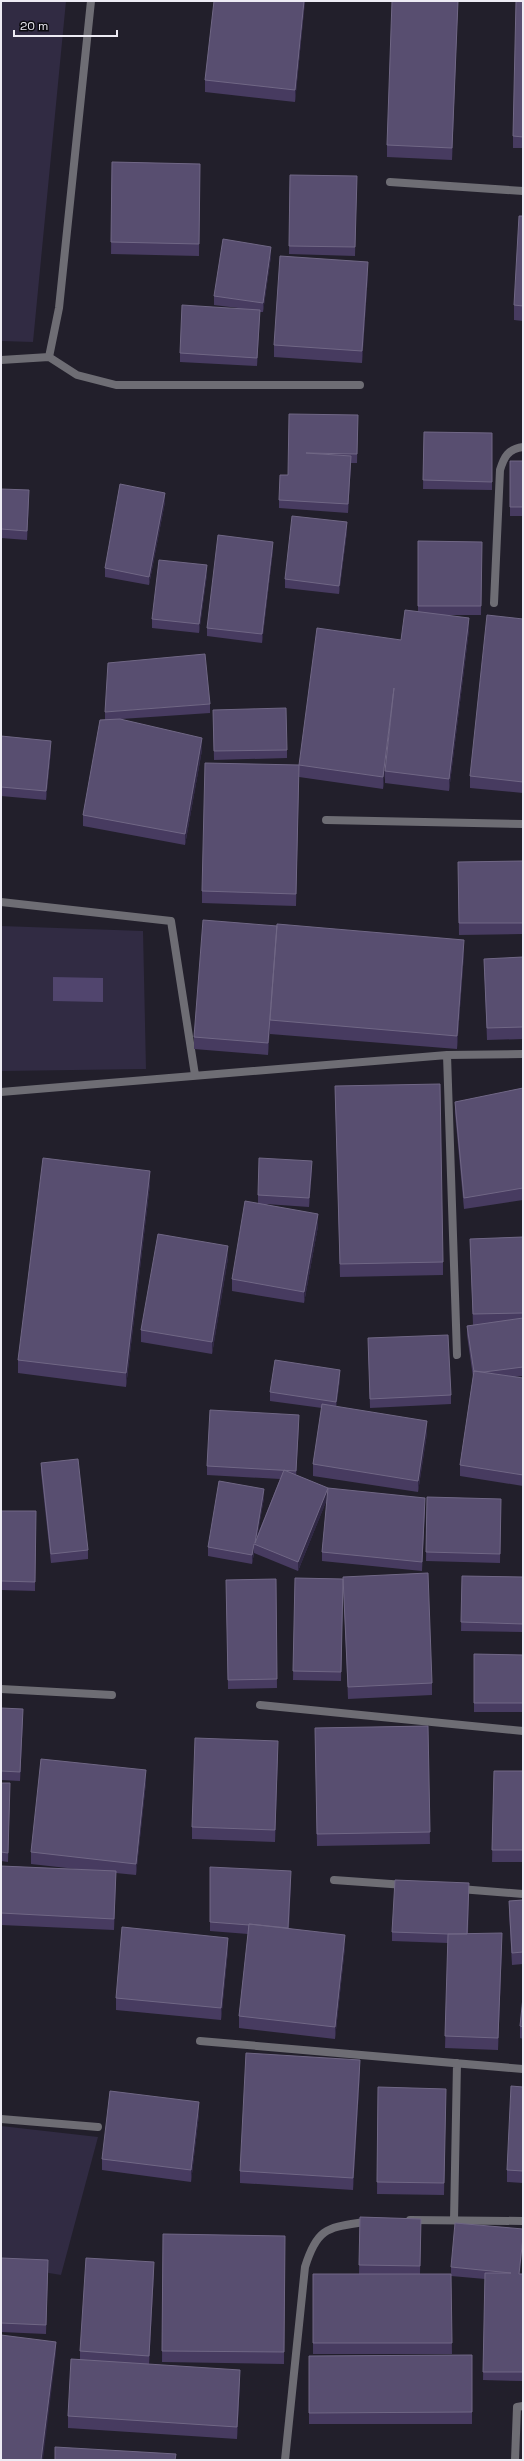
<svg xmlns="http://www.w3.org/2000/svg" width="524" height="2461" viewBox="0 0 524 2461" font-family="'Space Grotesk',sans-serif">
<rect width="100%" height="100%" fill="#221f2b"/>
<path fill="#312b43" d="M1 1H66L33 342 1 341Z
M1 926 143 931 146 1069 1 1071Z
M1 2126 98 2137 61 2275 1 2265Z"/>
<path fill="#51456e" d="M53 977 103 978V1002L53 1001Z"/>
<g fill="none" stroke-linecap="round" stroke-linejoin="round">
<path stroke="#6e6d74" stroke-width="8" d="M1 2119 98 2127"/>
<path stroke="#6e6d74" stroke-width="8" d="M390 182 523 191
M49 357 59 308 91 1
M1 360 49 357 77 375 116 385H360
M494 603 500 470C504 457 508 449 523 447
M326 820 523 824
M1 902 171 921 195 1075
M447 1055 457 1355
M1 1092 447 1055 523 1054
M1 1689 112 1695
M260 1705 523 1731
M334 1880 405 1885
M460 1889 523 1894
M200 2041 523 2069
M410 2220 523 2221
M454 2220 457 2063
M285 2460 305 2267C318 2225 329 2228 370 2221
M515 2460 517 2407 523 2406"/>
</g>
<path fill="#473b60" d="M305 1 295 102 205 92V80Z
M458 1 452 160 387 157V145Z
M523 1V148H513V136Z
M112 162 200 164 199 256 111 254Z
M290 175 357 176 355 256 289 254Z
M523 216V321L514 320V305Z
M271 256 263 312H260L257 366 180 362V353L238 308 214 305V296Z
M368 274 362 363 274 357V345Z
M358 415 357 463H351L348 513 279 508V500L288 475Z
M424 432 492 433V490L423 489Z
M510 461H523V516H510Z
M1 489 29 499 27 540 1 538Z
M165 502 149 585 105 577V568Z
M347 531 339 594 285 588V579Z
M418 541 482 542 481 615H447L469 630 449 791 385 783V771L386 762 383 789 299 777V765L401 640 418 611Z
M273 550 262 643 207 636V628Z
M207 574 199 633 152 628V619Z
M523 619V793L470 788V776Z
M210 704V713L121 719 202 750 185 845 83 826V815L105 719V712Z
M213 710 287 750V758L214 760Z
M1 736 51 750 46 800 1 796Z
M299 777 296 906 202 903V891Z
M523 861V934L459 935 458 862Z
M464 953 457 1049 270 1034V1028L268 1055 194 1049V1037Z
M523 957V1039L487 1040 484 959Z
M335 1086 443 1262V1275L340 1277Z
M523 1088V1200L464 1209 455 1113V1102Z
M312 1170 309 1207 266 1204 318 1226 304 1303 232 1291V1279L258 1203V1195Z
M150 1184 126 1387 18 1373V1360Z
M523 1237V1376L514 1377 523 1378V1486L460 1476V1465L473 1377 467 1335V1326L473 1325 470 1239Z
M228 1258 212 1354 141 1342V1330Z
M368 1338 451 1395V1404L370 1408Z
M340 1379 336 1407 427 1433 418 1492 313 1476V1464L322 1408 270 1401V1392Z
M299 1424 296 1475 328 1488 425 1507 422 1571 322 1561V1552L327 1499 298 1571 254 1553 252 1564 208 1556V1547L264 1498 257 1536 280 1479 207 1475V1466Z
M41 1463 88 1550V1559L51 1563 41 1472Z
M427 1497 501 1499 500 1563 426 1561Z
M1 1511H36L35 1591 1 1590Z
M462 1576 523 1577V1632L461 1631Z
M343 1577 432 1683V1695L348 1699Z
M295 1578 343 1579 341 1681 293 1680Z
M276 1579 277 1688 228 1689 226 1580Z
M474 1654 523 1655V1712H474Z
M1 1708 23 1718 20 1781 1 1780Z
M428 1726 430 1844 317 1846 315 1728Z
M278 1753 275 1842 192 1839V1827Z
M494 1771H523V1862H492Z
M146 1782 136 1875 116 1873 114 1930 1 1925V1866L76 1869 31 1864V1852Z
M1 1783 10 1792 8 1862 1 1861Z
M210 1867 291 1880 289 1928 345 1947 335 2039 239 2028V2016L248 1934 210 1931Z
M469 1892 468 1934 502 1945 498 2050 445 2048 448 1943 392 1941V1932Z
M523 1900V1964L512 1965 509 1912V1901Z
M228 1950 221 2020 116 2010V1998Z
M523 1997V2039L520 2038V2026Z
M360 2072 353 2190 240 2183V2171Z
M378 2087 446 2089 444 2195 377 2194Z
M523 2087V2183L507 2182V2170Z
M199 2114 191 2182 102 2170V2159Z
M360 2217 421 2219 420 2274 451 2275V2267L523 2274V2381L483 2380 485 2279 451 2276 452 2354H313V2274H359Z
M163 2234 285 2236 284 2364 162 2362Z
M1 2258 48 2269 46 2334 1 2332Z
M154 2273 149 2364 240 2382 237 2439 68 2428V2416L80 2360V2351Z
M472 2355V2424H309V2356Z"/>
<path fill="#302844" d="M304 1H305L295 102V90Z
M458 1 452 160V148Z
M271 247V256L263 312V303Z
M368 262V274L362 363V351Z
M260 310V319L257 366V358Z
M351 456V465L348 513V504Z
M29 490V499L27 540V531Z
M165 493V502L149 585V577Z
M347 522V531L339 594V586Z
M273 542V550L262 643V634Z
M207 565V574L199 633V624Z
M469 618V630L449 791V779Z
M394 688V700L383 789V777Z
M202 738V750L185 845V834Z
M51 741V750L46 800V791Z
M277 938 270 1020 268 1055V1043Z
M464 940V953L457 1049V1036Z
M312 1161V1170L309 1207V1198Z
M150 1171V1184L126 1387V1373Z
M318 1214V1226L304 1303V1292Z
M228 1246V1258L212 1354V1342Z
M340 1370V1379L336 1410V1402Z
M299 1415V1424L296 1480V1471Z
M427 1421V1433L418 1492V1481Z
M328 1488V1497L298 1571V1562Z
M264 1489V1498L256 1545 255 1543Z
M254 1544V1553L252 1564V1555Z
M23 1709V1718L20 1781V1772Z
M278 1741V1753L275 1842V1830Z
M146 1770V1782L136 1875V1864Z
M116 1871V1883L114 1930V1919Z
M291 1871V1880L288 1937V1928Z
M502 1933V1945L498 2050V2038Z
M345 1935V1947L335 2039V2027Z
M228 1938V1950L221 2020V2008Z
M360 2060V2072L353 2190V2178Z
M199 2102V2114L191 2182V2170Z
M523 2237V2246L519 2283V2274Z
M154 2262V2273L149 2368V2356Z
M56 2342V2354L43 2460H41Z
M240 2370V2382L237 2439V2427Z"/>
<path fill="#584e70" stroke="#706785" d="M214 1H304L295 90 205 80Z
M392 1H458L452 148 387 145Z
M516 1H523V137L513 136Z
M112 162 200 164 199 244 111 242Z
M290 175 357 176 355 247 289 246Z
M519 216H523V306L514 305Z
M223 239 271 247 263 303 214 296Z
M280 256 368 262 362 351 274 345Z
M182 305 260 310 257 358 180 353Z
M289 414 358 415 357 454 306 453 351 456 348 504 279 500 280 475H288Z
M424 432 492 433V482L423 480Z
M510 461H523V507H510Z
M120 484 165 493 149 577 105 568Z
M1 489 29 490 27 531 1 529Z
M292 516 347 522 339 586 285 579Z
M218 535 273 542 262 634 207 628Z
M418 541 482 542 481 606H418Z
M159 560 207 565 199 624 152 619Z
M405 610 469 618 449 779 385 771 394 688 383 777 299 765 317 628 401 640Z
M487 615 523 619V782L470 776Z
M205 654 210 704 105 712 108 663Z
M286 708 287 750 214 751 213 710Z
M120 719 202 738 185 834 83 815 100 720Z
M1 736 51 741 46 791 1 787Z
M205 763 299 765 296 894 202 891Z
M523 861V923H459L458 862Z
M203 920 277 926 268 1043 194 1037Z
M277 924 464 940 457 1036 270 1020Z
M523 957V1027L487 1028 484 959Z
M440 1084 443 1262 340 1264 335 1086Z
M523 1088V1188L464 1198 455 1102Z
M43 1158 150 1171 126 1373 18 1360Z
M259 1158 312 1161 309 1198 258 1195Z
M245 1201 318 1214 304 1292 232 1279Z
M158 1234 228 1246 212 1342 141 1330Z
M523 1237V1313L473 1314 470 1239Z
M523 1318V1367L484 1372 474 1371V1372L467 1326Z
M448 1335 451 1395 370 1399 368 1338Z
M275 1360 340 1370 336 1402 270 1392Z
M474 1371 523 1378V1475L460 1465Z
M322 1404 427 1421 418 1481 313 1464Z
M210 1410 299 1415 296 1471 207 1466Z
M78 1459 88 1550 51 1554 41 1463Z
M284 1470 328 1488 425 1498 422 1562 322 1552 328 1488 298 1562 254 1544 252 1555 208 1547 219 1481 264 1489 255 1543Z
M427 1497 501 1499 500 1554 426 1552Z
M1 1511H36L35 1582 1 1581Z
M428 1573 432 1683 348 1687 343 1577Z
M462 1576 523 1577V1624L461 1622Z
M295 1578 343 1579 341 1672 293 1671Z
M276 1579 277 1679 228 1680 226 1580Z
M474 1654 523 1655V1703H474Z
M1 1708 23 1709 20 1772 1 1771Z
M428 1726 430 1832 317 1834 315 1728Z
M195 1738 278 1741 275 1830 192 1827Z
M41 1759 146 1770 136 1864 31 1852Z
M494 1771H523V1850H492Z
M1 1783H10L8 1853 1 1852Z
M1 1866 116 1871 114 1919 1 1913Z
M210 1867 291 1871 288 1928 249 1924V1925L210 1922Z
M395 1880 469 1883 467 1934H448L392 1932Z
M523 1900V1952L512 1953 509 1901Z
M249 1924 345 1935 335 2027 239 2016Z
M122 1927 228 1938 221 2008 116 1998Z
M502 1933 498 2038 445 2036 448 1934Z
M523 1997V2027L520 2026Z
M246 2053 360 2060 353 2178 240 2171Z
M511 2086 523 2087V2171L507 2170Z
M378 2087 446 2089 444 2183 377 2182Z
M110 2091 199 2102 191 2170 102 2159Z
M360 2217 421 2219 420 2266 359 2265Z
M455 2223 523 2229V2237L519 2274H523V2372H483L485 2273H511L451 2267Z
M163 2234 285 2236 284 2352 162 2351Z
M1 2258 48 2260 46 2325 1 2323Z
M86 2258 154 2262 149 2356 80 2351Z
M313 2274H451L452 2343H313Z
M1 2335 56 2342 41 2460H1Z
M472 2355V2412L309 2413V2356Z
M71 2359 240 2370 237 2427 68 2416Z
M55 2447 176 2454 175 2460H55Z"/>
<rect width="524" height="2461" fill="none" stroke="#edebf4" stroke-width="4"/>
<path d="M14 30v6h103v-6" fill="none" stroke="#edebf4" stroke-width="2"/>
<text x="20" y="30" font-size="12" fill="#edebf4" stroke="#0b0a0f" stroke-width="3" paint-order="stroke">20 m</text>
</svg>
